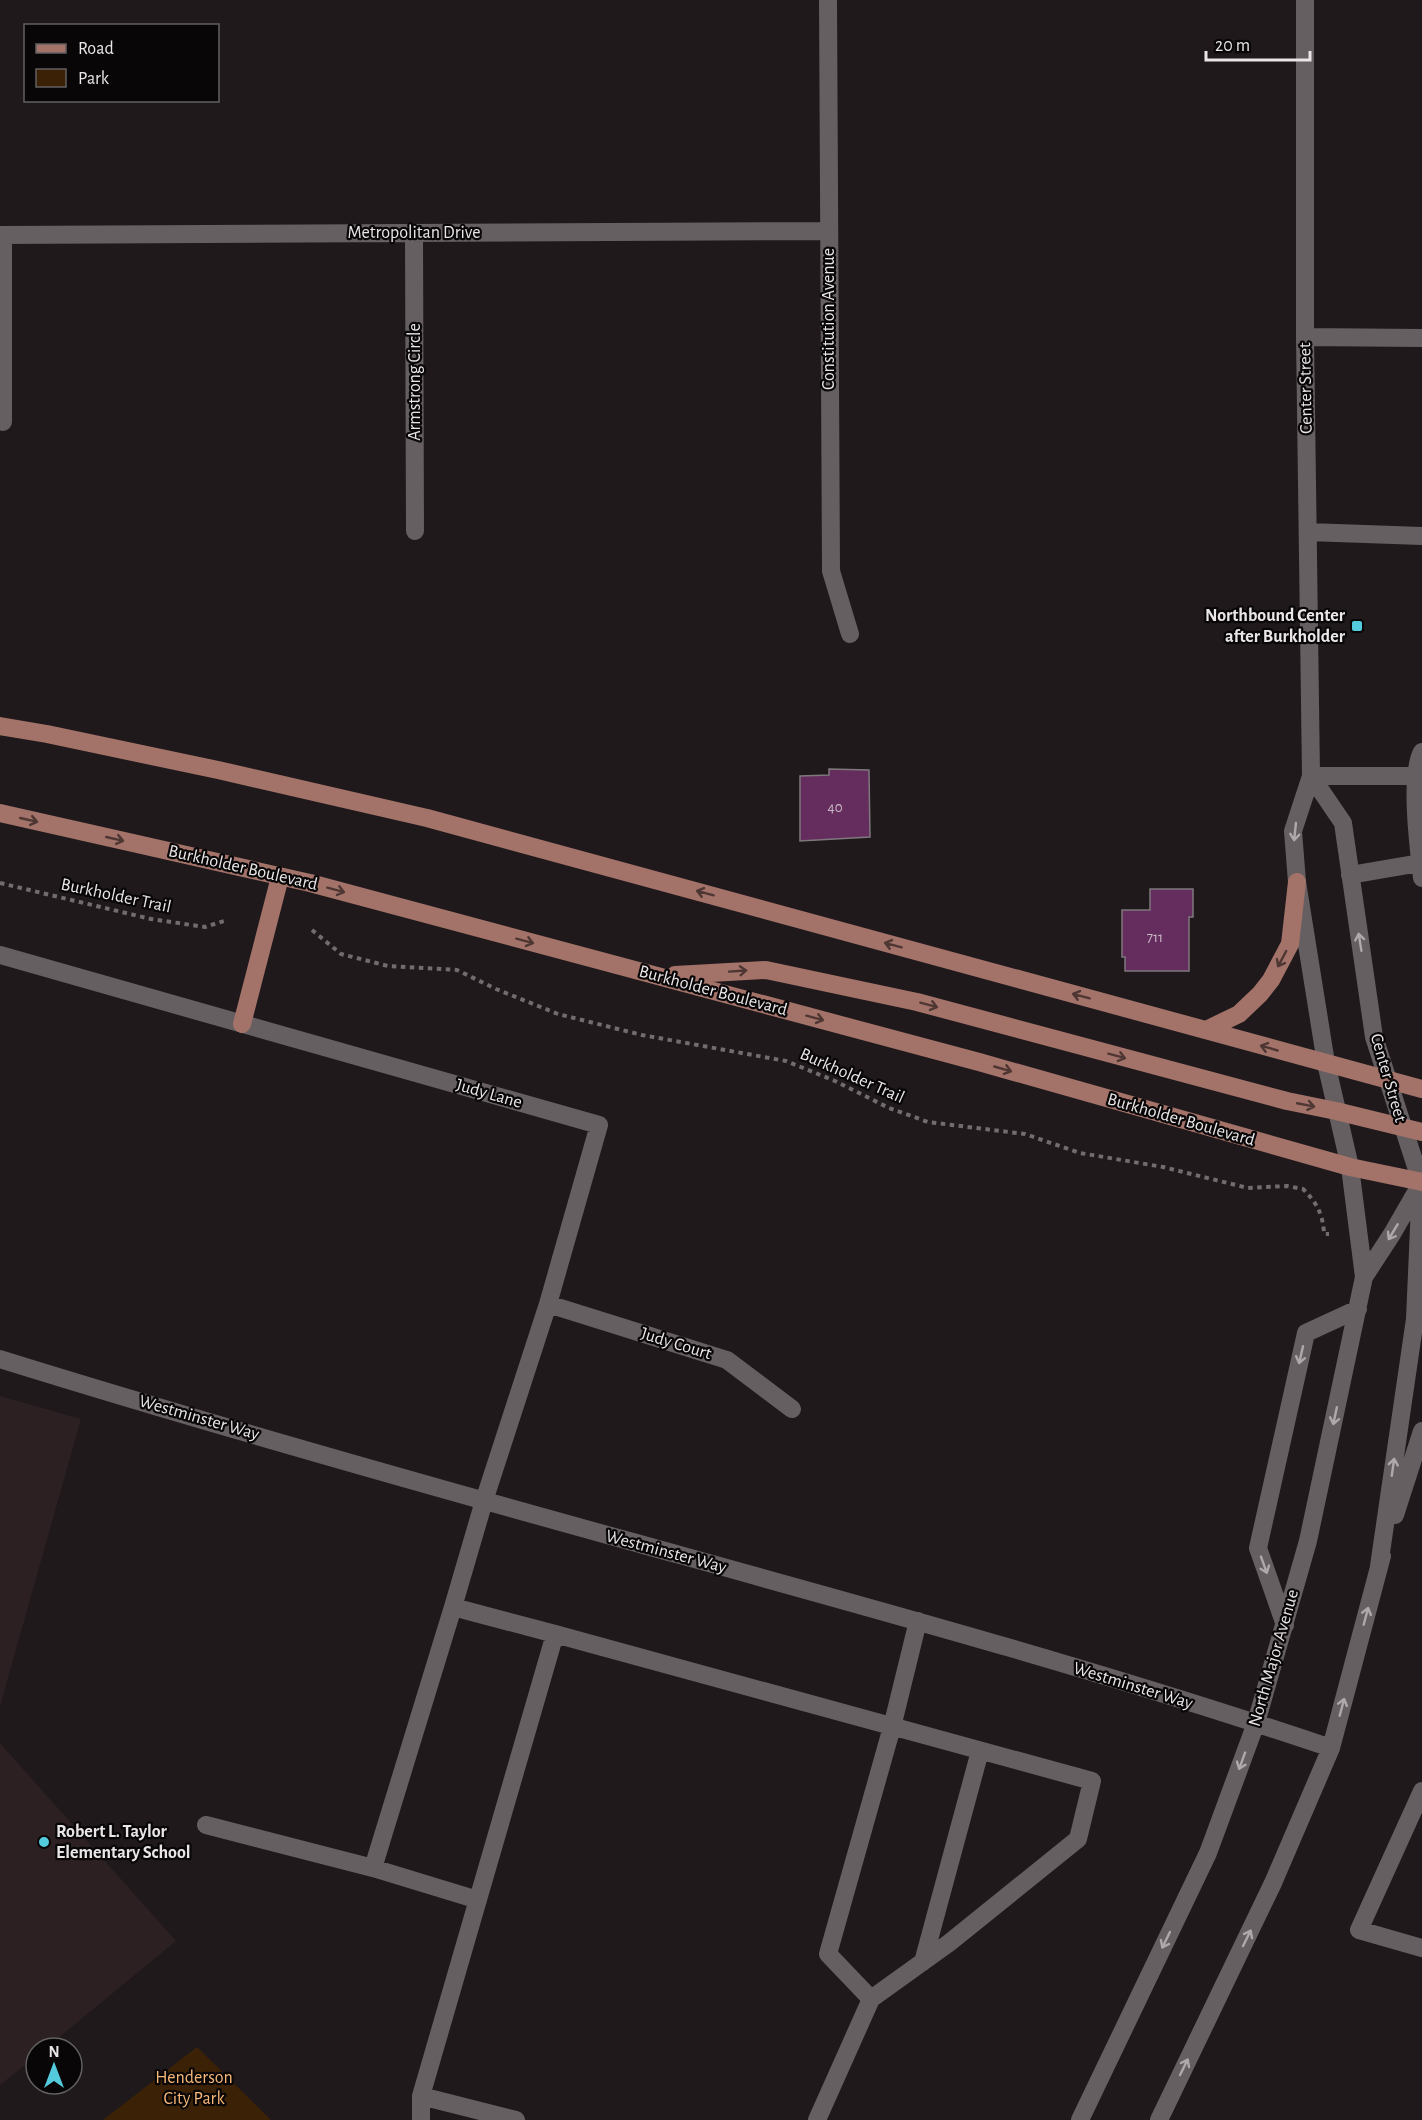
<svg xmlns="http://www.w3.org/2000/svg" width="1422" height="2120" viewBox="0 0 1422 2120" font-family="'Alegreya Sans',sans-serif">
<rect width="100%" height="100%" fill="#1f191b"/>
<path fill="#2c2022" d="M0 1396 81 1419 0 1706Z
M0 1743 176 1941 46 2048H36V2056L0 2085Z"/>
<path fill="#3b2207" d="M197 2047 271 2120H103Z"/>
<path fill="#652d5e" stroke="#7e787d" stroke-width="1.5" d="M829 769 869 770 870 837 800 841V776L829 775Z
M1150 889H1193V917H1189V971H1125V957H1122V910H1150Z"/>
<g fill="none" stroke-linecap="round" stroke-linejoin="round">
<path stroke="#716c6d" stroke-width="4" stroke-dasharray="4.5 4.5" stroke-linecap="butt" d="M0 883 151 919 205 927 227 920
M312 930 341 954 388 966 457 970 496 989 558 1014 642 1035 786 1061 835 1081 889 1108 928 1122 1025 1134 1080 1153 1163 1167 1248 1188 1287 1186 1303 1189C1317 1203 1323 1214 1324 1234H1329"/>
<path stroke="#665f61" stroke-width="18" d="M828 0 831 571 850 634
M1305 0V337L1311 776 1293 831 1297 882 1326 1063 1350 1167 1364 1277
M414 233 415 531
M0 235 828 231
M3 235V422
M1305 337 1422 338
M1308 532 1422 536
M1422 752C1409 775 1419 850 1422 878
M1311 776 1343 823 1374 1037 1421 1182 1415 1319 1379 1566
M1311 776H1416
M1350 875 1420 863
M0 955 599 1125 548 1304 484 1501 453 1607
M548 1304 727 1360 792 1409
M0 1359C209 1424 419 1483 629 1541 864 1606 1100 1670 1331 1748
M1395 1515 1422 1431
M1285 1625 1258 1548 1306 1333 1358 1309
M555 1634 1092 1781 1078 1839 949 1943 871 1999 817 2120
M1422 1791 1359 1930 1422 1948
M206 1825 373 1868
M923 1962 980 1751
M871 1999 828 1954 892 1727 918 1621
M421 2096 516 2120
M421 2120V2096L555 1634 453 1607 373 1868 478 1900
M1080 2120 1208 1853 1256 1723 1308 1541 1364 1277 1392 1234 1422 1182
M1159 2120 1273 1883 1331 1748 1382 1556"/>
<path stroke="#a37269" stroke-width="18" d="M0 726 47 734 218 770 427 818 1422 1089
M0 813 310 883 979 1062 1350 1167 1422 1182
M675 975 766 970 917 1002 1287 1101 1336 1111 1422 1132
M242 1024 280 877
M1206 1030 1239 1014 1260 994 1271 980 1290 944 1297 882"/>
</g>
<defs><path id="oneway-shaft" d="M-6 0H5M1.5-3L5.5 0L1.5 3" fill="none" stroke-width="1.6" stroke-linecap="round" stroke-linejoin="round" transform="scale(1.5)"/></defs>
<g stroke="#4e3733">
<use href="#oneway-shaft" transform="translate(29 820) rotate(13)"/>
<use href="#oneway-shaft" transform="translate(115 839) rotate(13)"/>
<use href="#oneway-shaft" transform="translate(336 890) rotate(15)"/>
<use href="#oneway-shaft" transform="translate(705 893) rotate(-165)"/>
<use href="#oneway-shaft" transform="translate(525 941) rotate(15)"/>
<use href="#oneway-shaft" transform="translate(893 945) rotate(-165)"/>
<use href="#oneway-shaft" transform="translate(1282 959) rotate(118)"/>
<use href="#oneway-shaft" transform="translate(738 971) rotate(-4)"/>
<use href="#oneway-shaft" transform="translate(1081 996) rotate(-165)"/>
<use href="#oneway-shaft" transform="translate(929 1005) rotate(15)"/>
<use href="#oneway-shaft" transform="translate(815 1018) rotate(15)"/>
<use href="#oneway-shaft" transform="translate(1269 1048) rotate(-164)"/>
<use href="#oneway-shaft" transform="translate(1117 1056) rotate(15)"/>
<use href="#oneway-shaft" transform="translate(1003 1069) rotate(16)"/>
<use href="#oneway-shaft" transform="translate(1306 1105) rotate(11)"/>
</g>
<g stroke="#afa9ab">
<use href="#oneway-shaft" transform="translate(1295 832) rotate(96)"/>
<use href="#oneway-shaft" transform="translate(1360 942) rotate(-99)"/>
<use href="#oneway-shaft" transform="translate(1393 1232) rotate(121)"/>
<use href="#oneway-shaft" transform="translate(1301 1355) rotate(103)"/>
<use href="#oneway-shaft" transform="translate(1335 1416) rotate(102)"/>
<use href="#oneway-shaft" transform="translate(1393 1467) rotate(-82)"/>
<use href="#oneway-shaft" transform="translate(1264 1565) rotate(70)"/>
<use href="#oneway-shaft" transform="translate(1366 1616) rotate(-75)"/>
<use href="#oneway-shaft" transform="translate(1342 1707) rotate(-75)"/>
<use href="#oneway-shaft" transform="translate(1242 1761) rotate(110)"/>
<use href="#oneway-shaft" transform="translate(1247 1938) rotate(-64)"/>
<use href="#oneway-shaft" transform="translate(1166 1940) rotate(116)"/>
<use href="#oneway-shaft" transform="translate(1184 2067) rotate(-64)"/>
</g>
<g fill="#54cadd" stroke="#080606" stroke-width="2">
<rect x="1351" y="620" width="12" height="12" rx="3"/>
<circle cx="44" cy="1842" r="6"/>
</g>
<g text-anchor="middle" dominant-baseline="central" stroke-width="4.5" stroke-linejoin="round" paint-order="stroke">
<g font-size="15" fill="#c9b8c5">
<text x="835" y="807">40</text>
<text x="1155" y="937">711</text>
</g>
<g font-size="18" fill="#eae6e7" stroke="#080606">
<text x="414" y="233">Metropolitan Drive</text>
<text transform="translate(829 319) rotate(-90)">Constitution Avenue</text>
<text transform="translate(415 382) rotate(-90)">Armstrong Circle</text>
<text transform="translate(1306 388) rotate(-91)">Center Street</text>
<text transform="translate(243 868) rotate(13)">Burkholder Boulevard</text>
<text transform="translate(116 896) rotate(12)">Burkholder Trail</text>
<text transform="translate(713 991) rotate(15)">Burkholder Boulevard</text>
<text transform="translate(852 1076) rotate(24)">Burkholder Trail</text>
<text transform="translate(1388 1078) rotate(74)">Center Street</text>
<text transform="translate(489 1094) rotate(16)">Judy Lane</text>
<text transform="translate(1181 1120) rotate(16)">Burkholder Boulevard</text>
<text transform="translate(676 1344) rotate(17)">Judy Court</text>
<text transform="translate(199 1418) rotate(16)">Westminster Way</text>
<text transform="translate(666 1552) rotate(15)">Westminster Way</text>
<text transform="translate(1274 1658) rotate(-74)">North Major Avenue</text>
<text transform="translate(1133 1686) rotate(17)">Westminster Way</text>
</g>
<g font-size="18" font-weight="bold" fill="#eae6e7" stroke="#080606" text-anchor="end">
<text x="1345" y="616">Northbound Center<tspan x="1345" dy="21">after Burkholder</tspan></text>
<text x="56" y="1832" text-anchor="start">Robert L. Taylor<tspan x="56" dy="21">Elementary School</tspan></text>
</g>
<g font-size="18" fill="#f8b87b" stroke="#080606">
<text x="194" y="2078">Henderson<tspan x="194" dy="21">City Park</tspan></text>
</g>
</g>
<rect x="24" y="24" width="195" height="78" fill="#080606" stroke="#626060" stroke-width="1.5"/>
<rect x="36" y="44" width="30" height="9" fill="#a37269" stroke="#626060" stroke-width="1.5"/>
<text x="78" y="54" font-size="18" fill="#eae6e7">Road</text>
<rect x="36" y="69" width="30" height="18" fill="#3b2207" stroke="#626060" stroke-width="1.5"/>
<text x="78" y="84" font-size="18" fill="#eae6e7">Park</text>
<g transform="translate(54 2066)"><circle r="28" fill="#080606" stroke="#626060" stroke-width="1.5"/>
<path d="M0-4.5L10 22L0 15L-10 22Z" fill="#54cadd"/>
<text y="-9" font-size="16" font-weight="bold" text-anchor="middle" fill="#eae6e7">N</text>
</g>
<path d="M1206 51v9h104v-9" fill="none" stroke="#eae6e7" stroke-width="3"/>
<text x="1215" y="51" font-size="18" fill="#eae6e7" stroke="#080606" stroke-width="4.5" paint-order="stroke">20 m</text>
</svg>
